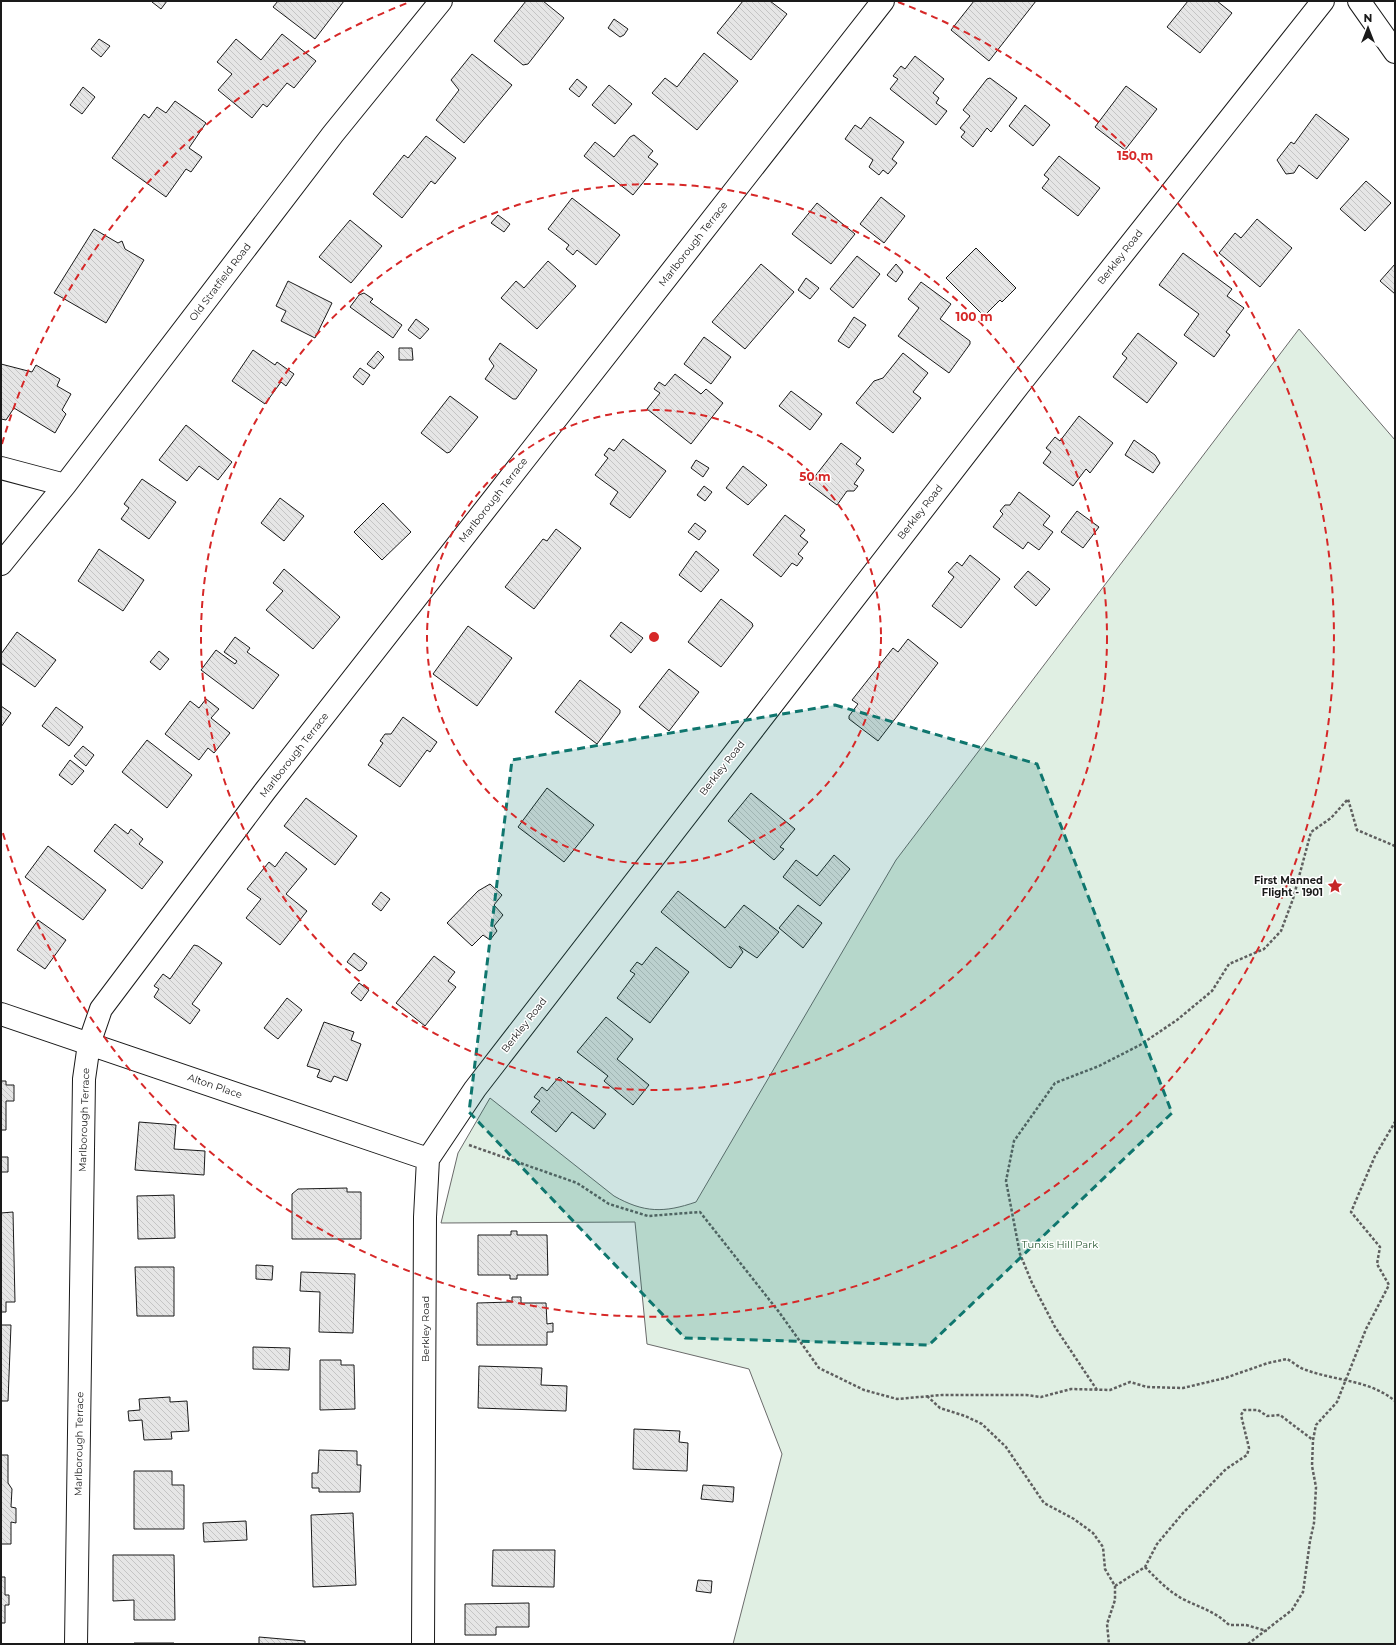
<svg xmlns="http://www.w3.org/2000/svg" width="1396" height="1645" viewBox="0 0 1396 1645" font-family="Montserrat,sans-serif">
<defs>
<pattern id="building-back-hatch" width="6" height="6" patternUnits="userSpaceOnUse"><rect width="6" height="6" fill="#e6e6e6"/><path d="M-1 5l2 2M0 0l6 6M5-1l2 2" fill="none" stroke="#c5c5c5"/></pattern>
</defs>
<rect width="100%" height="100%" fill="#fff"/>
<path fill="#e0efe3" stroke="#6a6a6a" d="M1299 329 1395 440V1644H733L782 1454 749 1369 647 1344 635 1222 441 1223 458 1153 490 1098 614 1196C644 1213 664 1213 696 1202L896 860Z"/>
<path fill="url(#building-back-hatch)" stroke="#1a1a1a" d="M153 1H167L161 9 152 2Z
M278 1H344L315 39 273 7Z
M526 1H543L564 18 528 64 523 65 494 41Z
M743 1H770L787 14 751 60 717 33Z
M974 1H1036L989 61 951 30Z
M1188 1H1217L1232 13 1200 53 1167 27Z
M614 19 628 29 624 35 620 37 608 28Z
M282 34 316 61 294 88 287 83 267 107 263 104 252 118 218 90 232 74 217 62 236 39 261 60Z
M99 39 110 46 101 57 91 49Z
M704 53 738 81 697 130 652 93 665 78 677 87Z
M472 54 512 85 464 143 436 120 459 90 451 80Z
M915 56 944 79 933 93 939 98 936 103 947 111 936 125 890 89 898 79 893 76 901 66 905 69Z
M990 78 1017 98 991 132 987 128 973 147 961 137 965 132 960 128 970 116 963 110 987 79Z
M577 79 587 87 579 97 569 89Z
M609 85 632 104 615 124 592 105Z
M1126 86 1157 109 1125 150 1095 127Z
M83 87 95 97 82 114 70 105Z
M175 101 206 123 189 148 202 157 191 172 186 169 166 197 112 158 144 114 149 118 157 107 166 113Z
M1025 105 1050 125 1033 146 1009 126Z
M1316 114 1349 139 1317 179 1299 165 1294 173 1286 174 1277 160 1291 142 1294 144Z
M870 117 904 142 892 159 897 163 888 174 883 170 879 175 869 167 873 160 845 139 855 125 861 129Z
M634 135 653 151 648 157 658 164 633 195 584 156 595 142 614 157 630 137Z
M426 136 456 158 435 184 431 181 402 218 373 194 404 155 408 158Z
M1059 156 1100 188 1078 216 1042 188 1049 179 1044 175Z
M1366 181 1391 203 1365 231 1340 209Z
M881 197 905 216 884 243 860 224Z
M572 198 620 235 596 265 577 250 573 255 566 249 569 245 548 229Z
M817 203 855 234 831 264 792 234Z
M498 215 510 224 504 232 491 223Z
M1257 219 1292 248 1260 287 1219 253 1235 233 1241 238Z
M350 220 382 246 351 283 319 257Z
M94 229 118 243 122 241 125 249 144 260 106 323 54 293Z
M976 248 1016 288 1002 302 1000 300 984 316 946 278Z
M1183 253 1232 289 1227 296 1244 308 1226 332 1230 335 1214 357 1184 335 1199 314 1159 285Z
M857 256 880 274 853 308 830 289Z
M548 261 576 286 537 329 501 298 516 281 524 288Z
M761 264 794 292 745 349 712 322Z
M896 264 903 272 896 282 887 275Z
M1395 264V294L1380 281Z
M806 278 819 288 810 299 798 290Z
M288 281 332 303 315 338 281 321 286 311 276 306Z
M921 282 951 304 940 319 970 341V344L949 373 898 336 919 308 908 299Z
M364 293 373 299 370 302 402 325 393 338 350 307 359 295Z
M854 317 866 325 849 348 838 341Z
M416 319 429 329 420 339 408 330Z
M1138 333 1177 363 1147 403 1113 377 1127 358 1122 354Z
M704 337 731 357 711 384 684 364Z
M500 343 537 370 516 399H513L485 379 494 366 489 359Z
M399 348H412L413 360H399Z
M253 350 275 365 277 362 294 374 286 386 281 382 265 404 232 381Z
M378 351 384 357 374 369 367 364Z
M903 353 928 373 913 392 921 398 893 433 856 403 874 381 883 378Z
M1 364 32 372 36 365 60 379 57 386 71 394 62 410 66 414 55 433 14 408 6 420 1 419Z
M360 368 370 375 363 385 353 377Z
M675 374 701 394 706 389 723 403 691 444 647 409 660 393 654 389 659 382 665 386Z
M791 391 822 414 810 430 779 406Z
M450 396 478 417 450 452 447 453 421 433Z
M1079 416 1113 443 1090 473 1086 469 1073 486 1043 463 1051 452 1046 448 1055 437 1060 441Z
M186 425 232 462 218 480 199 466 187 481 159 460Z
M623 439 666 471 630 518 610 504 618 492 595 475 608 458 604 455 609 448 614 451Z
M1134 440 1155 455 1160 463 1153 473 1125 455Z
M841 443 861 458 856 464 864 470 854 484 858 486 854 491H847L837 505 809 484Z
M696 460 709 468 703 477 691 468Z
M743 466 767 485 748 505 726 488Z
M142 479 176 502 149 539 121 519 129 508 124 504Z
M704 486 712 492 705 501 697 495Z
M1019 492 1050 516 1043 525 1053 532 1039 550 1028 542 1023 549 993 527 1003 514 1000 511 1005 505H1010Z
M280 498 304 516 284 541 261 523Z
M383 503 411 532 382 560 354 532Z
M1077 511 1099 527 1083 548 1061 532Z
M785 515 805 530 800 536 808 542 798 554 803 558 797 566 792 563 781 577 753 555Z
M695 523 706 531 699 540 688 532Z
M556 529 581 548 534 609 505 587 543 539 547 541Z
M99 549 144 580 123 611 78 581Z
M696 551 719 570 701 592 679 575Z
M970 555 1000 579 961 628 932 606 954 577 948 572 957 562 962 566Z
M284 569 340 617 313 649 266 610 283 591 273 583Z
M1028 571 1050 589 1036 606 1014 587Z
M721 599 752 623 753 626 721 667 688 642Z
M621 622 643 638 631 653 610 636Z
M468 626 512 658 477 706 433 674Z
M17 632 56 660 35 687 1 663V654Z
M235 637 250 648 247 652 279 675 253 709 201 670 216 650 235 664 237 661 224 652Z
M908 639 938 663 878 741 849 719V716L858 704 852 700 893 648 898 652Z
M159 651 169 659 160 670 150 662Z
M669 669 699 692 669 731 639 707Z
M580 680 620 710V713L597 744 555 712Z
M206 699 219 709 211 718 230 733 214 753 208 748 199 760 165 734 190 701 199 708Z
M1 706 11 713 1 727Z
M56 707 83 727 69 746 42 726Z
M403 717 437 742 430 752 427 750 400 787 368 765 383 743 380 741 385 734H391Z
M147 740 192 775 167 808 122 772Z
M83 746 94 755 86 766 74 756Z
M70 760 84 771 72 785 59 775Z
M547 788 594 825 564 862 518 827Z
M751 793 795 829 780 847 784 849 774 860 728 821Z
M306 798 357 836 335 865 284 826Z
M115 824 128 834 131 829 143 839 139 844 163 862 142 889 94 851Z
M48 846 106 890 83 920 25 877Z
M286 852 307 869 286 894 307 911 280 945 246 918 261 899 247 889 269 862 275 867Z
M834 855 850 869 820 906 783 877 796 860 817 876Z
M490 884 502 895 494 905 503 915 494 926 497 931 490 940 483 935 472 946 447 923 478 891Z
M678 891 725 928 744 905 779 932 757 958 739 946 743 952 731 968 728 967 661 912Z
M381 892 390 899 381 911 372 904Z
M798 905 822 923 803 948 779 928Z
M38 920 66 940 45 969 17 950Z
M194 945 198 946 222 963 192 1004 200 1010 190 1024 154 997 159 989 154 986 163 974 170 979Z
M656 947 689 972 650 1023 617 998 635 974 630 971 637 962 642 965Z
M354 953 367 963 362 970 359 971 347 962Z
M434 956 455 972 448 981 456 987 425 1026 396 1003Z
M359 983 369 990 361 1001 351 993Z
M287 998 302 1010 278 1039 264 1028Z
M606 1017 633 1039 617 1059 649 1085 633 1105 604 1081 608 1076 577 1052Z
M324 1022 354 1032 351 1040 361 1044 347 1081 334 1076 331 1082 317 1077 320 1070 307 1066Z
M559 1077 606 1114 594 1129 572 1112 556 1132 531 1112 540 1101 534 1097 542 1087 547 1091Z
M1 1081H6V1085H14V1101H6V1130H1Z
M139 1122 176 1125 174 1149 205 1151 204 1175 135 1170Z
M1 1157H8V1172H1Z
M347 1188V1192H361V1239H292V1194L298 1189Z
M174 1195 175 1238 138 1239 137 1196Z
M13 1212 15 1302H6V1312H1V1213Z
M511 1231H517V1235H547L548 1275H517V1279H510V1275H478V1235H511Z
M256 1265 273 1266 272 1280 256 1279Z
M135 1267H174V1316H137Z
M301 1272 355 1274 353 1333 319 1332 320 1292 300 1291Z
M512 1297H521V1303H546L547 1324 553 1323V1332H547V1345H477V1303L512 1302Z
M1 1325H11L8 1401H1Z
M253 1347 290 1348 289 1370 253 1369Z
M320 1360H341V1365H354L355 1409 320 1410Z
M479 1366 542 1368 541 1385 567 1386 566 1411 478 1408Z
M170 1397V1402L187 1401 189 1431 171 1432 172 1439 144 1440 142 1420 129 1421 128 1411 140 1410 139 1399Z
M634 1429 680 1431 679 1442 688 1443 687 1471 633 1469Z
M319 1450 357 1451V1465H361L360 1492H319V1488H312V1473H318Z
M1 1455H8V1483L12 1489 11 1507 16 1508V1523L11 1522V1544H1Z
M134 1471H172V1485H184V1529H134Z
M703 1485 734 1487 733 1502 701 1499Z
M353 1513 356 1585 313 1587 311 1515Z
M246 1521 247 1540 204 1542 203 1523Z
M493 1550H555L554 1587 492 1586Z
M113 1555H174L175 1620H134V1600L113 1601Z
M1 1577H5V1595H9V1605H5V1623H1Z
M698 1580 712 1581 711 1593 696 1591Z
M529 1603V1627H496V1635H465V1604Z
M259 1637 305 1641V1644H259Z
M134 1643H174V1644H134Z"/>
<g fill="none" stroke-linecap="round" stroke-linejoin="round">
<g stroke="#1a1a1a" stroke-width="24">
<path id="street" d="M1 468 65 485
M1 564 65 485 333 134 441 1
M1 1014 428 1159
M76 1644 84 1079 89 1044 101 1009 265 791 883 1
M423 1644 425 1217 428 1159 475 1089 1019 385 1323 1"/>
</g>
<g stroke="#1a1a1a" stroke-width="24">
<path id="secondary" d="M1359 1 1395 52"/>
</g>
<path stroke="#5f5f5f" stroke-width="2.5" stroke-dasharray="3 2" stroke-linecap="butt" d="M469 1145 577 1183 609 1204 648 1216 700 1212 779 1312 819 1368 864 1390 897 1399 942 1395H1026L1041 1397 1071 1389 1110 1390 1130 1382 1147 1387 1183 1388 1225 1378 1268 1363 1287 1359C1293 1362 1299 1368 1306 1370 1336 1381 1370 1380 1395 1401
M1097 1390 1055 1327 1032 1283 1020 1254 1006 1181 1014 1141 1055 1083 1099 1066 1140 1045 1177 1020 1212 991 1229 964 1264 949 1281 931 1293 899 1311 832 1331 818 1348 799 1357 830 1395 846
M927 1396 940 1408 965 1416 982 1424 1006 1447 1044 1503 1074 1519 1093 1533 1103 1547 1105 1569 1115 1586V1600L1107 1624 1109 1644
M1145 1567C1156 1578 1167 1590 1181 1598 1198 1607 1215 1611 1229 1625H1246L1267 1631
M1115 1586 1145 1567 1157 1544 1183 1513 1226 1469 1247 1455 1249 1448 1241 1415 1244 1410H1258L1267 1416 1280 1415 1313 1440
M1248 1644 1292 1610 1303 1592 1310 1541 1314 1523 1316 1487 1312 1466 1313 1440 1316 1425 1337 1402 1366 1329 1389 1285 1377 1264 1380 1247 1351 1212 1375 1156 1395 1122"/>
<use href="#street" stroke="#fff" stroke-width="22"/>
<use href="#secondary" stroke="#fff" stroke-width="22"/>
</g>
<path fill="#0f766e" fill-opacity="0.2" stroke="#0f766e" stroke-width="3" stroke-dasharray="8 5" stroke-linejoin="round" d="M835 705 1037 764 1172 1113 929 1345 685 1338 469 1112 512 760Z"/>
<g fill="none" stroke="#d62828" stroke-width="2" stroke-dasharray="7 5">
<circle cx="654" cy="637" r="227"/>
<circle cx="654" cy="637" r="453"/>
<path d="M2 444A680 680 0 0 1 410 2M898 2A680 680 0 1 1 2 830"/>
</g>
<defs>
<g id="sight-bare" transform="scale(1.2)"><path d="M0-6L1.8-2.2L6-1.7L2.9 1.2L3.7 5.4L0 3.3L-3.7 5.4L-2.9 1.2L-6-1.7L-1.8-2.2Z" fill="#c62828" stroke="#fff" stroke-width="2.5" paint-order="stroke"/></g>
</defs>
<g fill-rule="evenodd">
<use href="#sight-bare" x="1335" y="886"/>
</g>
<g text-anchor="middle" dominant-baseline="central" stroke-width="3" stroke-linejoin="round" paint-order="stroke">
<g font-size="10" fill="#1a1a1a" stroke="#fff">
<text transform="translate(693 244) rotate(-52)">Marlborough Terrace</text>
<text transform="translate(1120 257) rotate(-52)">Berkley Road</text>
<text transform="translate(220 282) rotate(-53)">Old Stratfield Road</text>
<text transform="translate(493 500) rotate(-52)">Marlborough Terrace</text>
<text transform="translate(920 512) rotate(-52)">Berkley Road</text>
<text transform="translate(294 755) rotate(-52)">Marlborough Terrace</text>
<text transform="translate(722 768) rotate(-52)">Berkley Road</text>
<text transform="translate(524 1025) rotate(-52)">Berkley Road</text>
<text transform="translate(215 1086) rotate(19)">Alton Place</text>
<text transform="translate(84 1120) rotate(-88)">Marlborough Terrace</text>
<text transform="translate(425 1329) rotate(-90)">Berkley Road</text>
<text transform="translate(79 1444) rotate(-89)">Marlborough Terrace</text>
</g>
<g font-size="10" font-weight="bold" fill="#1a1a1a" stroke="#fff" text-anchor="end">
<text x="1323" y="880">First Manned<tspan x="1323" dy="12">Flight - 1901</tspan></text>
</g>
<g font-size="10" fill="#2b5a34" stroke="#fff">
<text x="1060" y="1244">Tunxis Hill Park</text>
</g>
</g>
<circle cx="654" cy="637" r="6" fill="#d62828" stroke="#fff" stroke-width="2"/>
<g font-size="12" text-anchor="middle" font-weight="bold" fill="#d62828" stroke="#fff" stroke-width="3" stroke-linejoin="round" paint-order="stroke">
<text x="1135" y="160">150 m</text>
<text x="974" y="321">100 m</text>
<text x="815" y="481">50 m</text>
</g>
<rect width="1396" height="1645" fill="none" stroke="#1a1a1a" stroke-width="4"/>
<g transform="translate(1368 28)" stroke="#ffffff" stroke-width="3" paint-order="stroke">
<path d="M0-3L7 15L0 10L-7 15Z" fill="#1a1a1a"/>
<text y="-6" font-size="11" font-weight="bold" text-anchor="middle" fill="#1a1a1a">N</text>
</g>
</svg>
